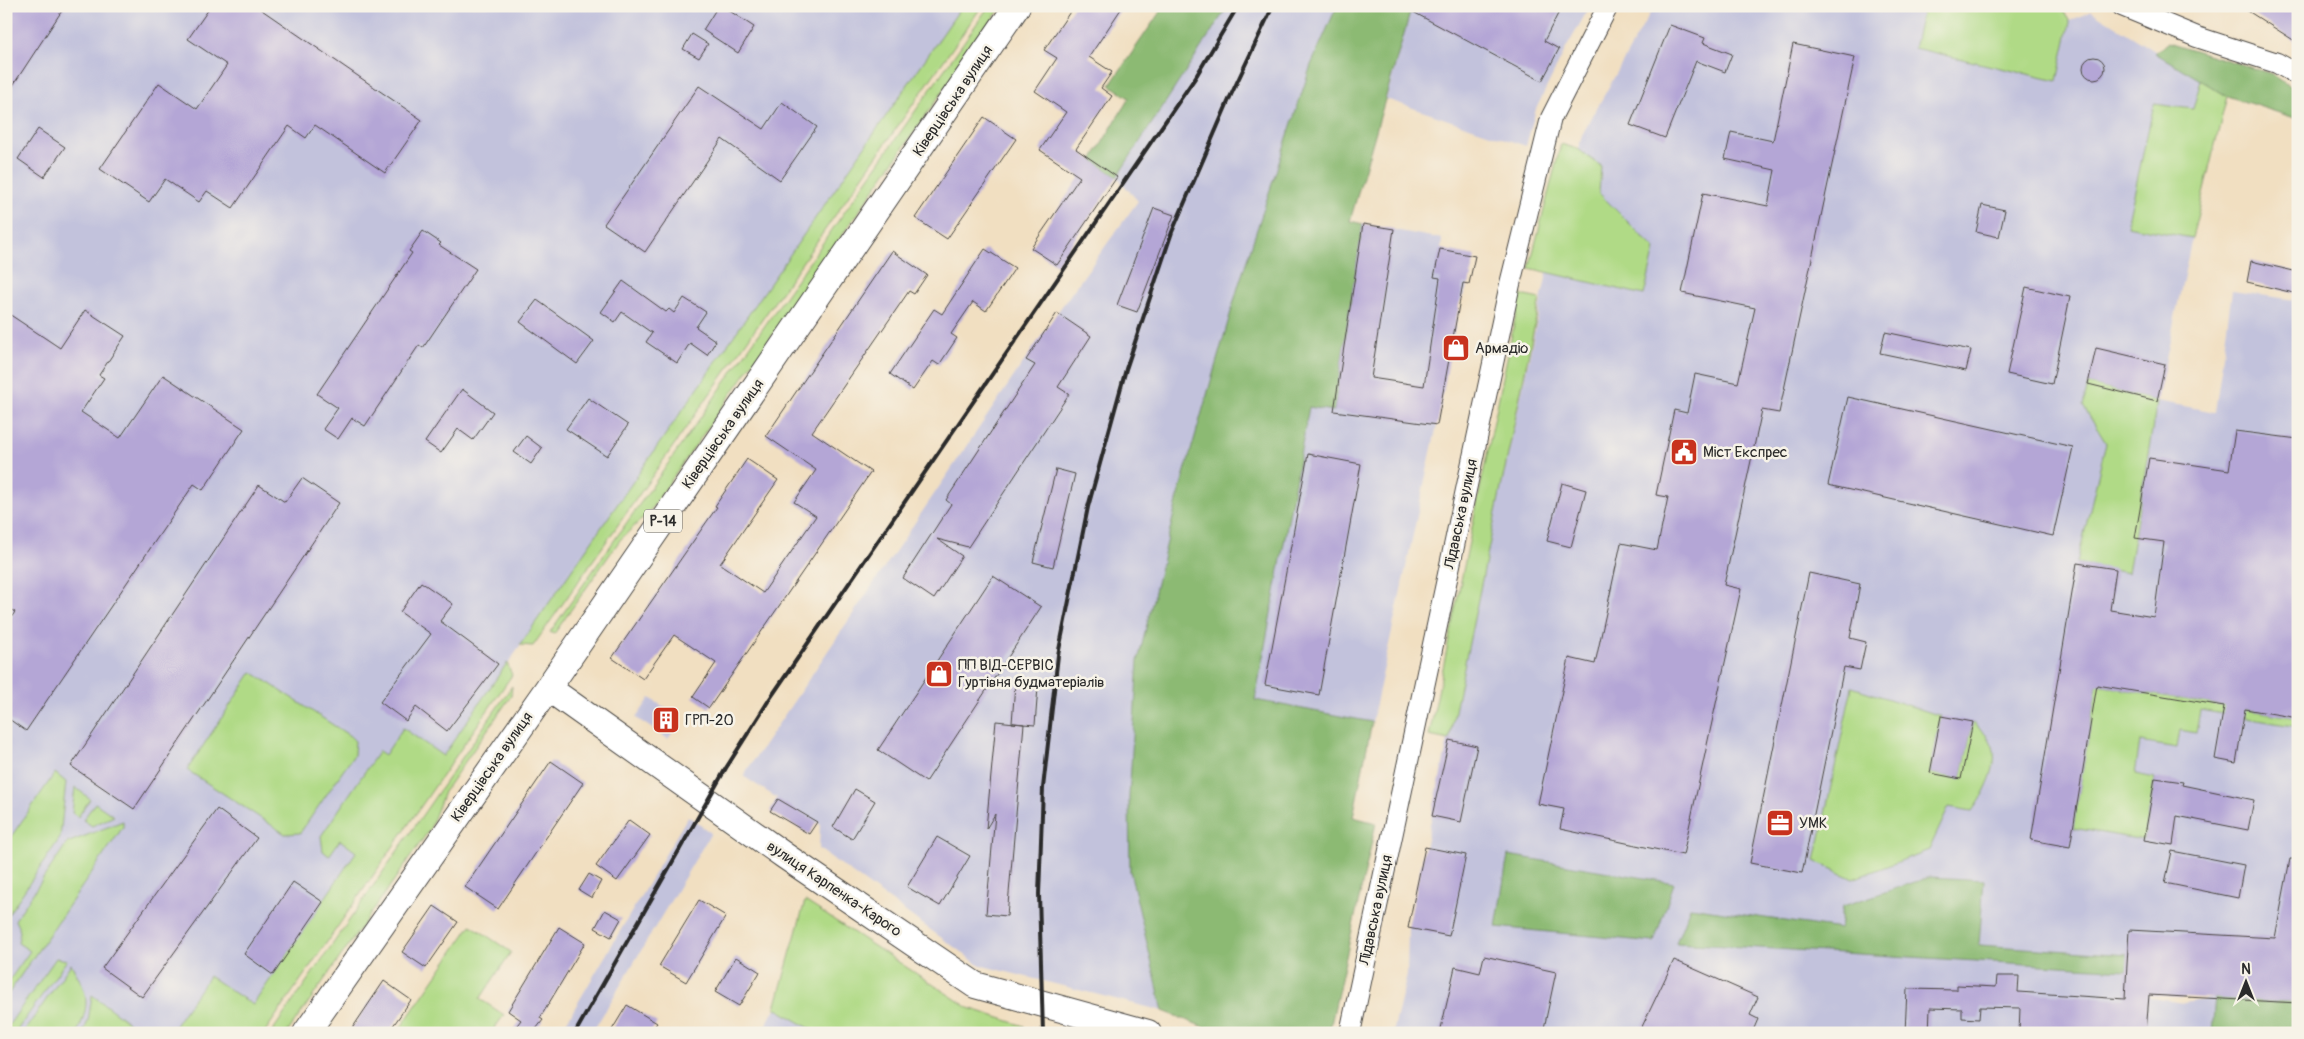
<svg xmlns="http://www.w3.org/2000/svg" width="2304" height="1039" viewBox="0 0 2304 1039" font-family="Pangolin,sans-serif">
<rect width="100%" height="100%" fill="#f7f3e8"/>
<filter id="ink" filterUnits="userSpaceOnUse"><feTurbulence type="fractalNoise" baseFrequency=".02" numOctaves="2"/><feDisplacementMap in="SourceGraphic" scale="10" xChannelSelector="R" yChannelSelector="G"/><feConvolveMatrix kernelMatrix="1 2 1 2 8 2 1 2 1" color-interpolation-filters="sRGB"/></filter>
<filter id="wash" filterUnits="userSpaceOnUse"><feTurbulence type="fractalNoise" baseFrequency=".0096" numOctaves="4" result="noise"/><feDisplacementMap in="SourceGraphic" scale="20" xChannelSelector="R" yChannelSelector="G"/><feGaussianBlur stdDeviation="1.12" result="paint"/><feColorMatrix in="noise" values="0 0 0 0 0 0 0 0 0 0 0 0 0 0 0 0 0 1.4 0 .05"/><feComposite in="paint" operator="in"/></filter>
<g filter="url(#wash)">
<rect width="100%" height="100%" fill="#f1dfc1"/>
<path fill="#c2c2dc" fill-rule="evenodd" d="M6 6H962L253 1033H6Z
M1228 6H1337L1311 65 1130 871 1163 1011 979 965 819 849 820 824 795 809 787 821 770 811 777 798 743 776 1057 313 1138 201 1117 177Z
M1412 6H1590L1564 52 1536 109 1526 146 1386 99Z
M1654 6H2060L2070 21 2091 11 2227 96 2192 238 2157 401 2215 412 2232 291 2295 300 2298 285V979L2126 994 2184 1003 2215 998 2298 1033H1393L1407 975 1408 928 1547 273 1582 135ZM1885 332 1970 350 1966 371 1881 353Z
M1363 224 1442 239 1441 249 1475 256 1469 284 1458 306 1437 425 1372 722 1254 700 1309 407 1334 411Z
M650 698 682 719 668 739 636 718Z
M688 816 711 833 592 1033H560Z
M775 1008 818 1033H762Z"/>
<path fill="#b0da86" stroke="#6e8258" d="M962 6H982L533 646 520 645Z
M989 6H1002L649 512 620 540 554 634 550 632Z
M1924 6H2060L2070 22 2057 81 1914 48Z
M2201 80 2227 96 2192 238 2127 226 2154 104 2193 109Z
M1561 144 1578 149 1601 166 1599 193 1655 249 1644 295 1529 268Z
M1520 295 1540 299 1449 740 1429 736Z
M2088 384 2157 401 2128 573 2077 563 2106 443 2083 406Z
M507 663 512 675 264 1033H170L209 976 253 1005 356 852 340 840 329 856 323 851 321 836 379 751 385 755 403 728 443 756Z
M252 672 350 736 355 741 354 755 300 833 285 834 187 770Z
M2097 685 2298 718V727L2200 710 2196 733 2180 730 2177 748 2140 742 2135 774 2155 778 2144 840 2073 828Z
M512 686 511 696 444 792 430 829 287 1033H271Z
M1852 687 1941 716 1930 773 1961 779 1973 722C1978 728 1988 735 1991 742 2002 762 1984 795 1972 811L1949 807 1929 850 1853 879 1815 861Z
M55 773 66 782 60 838 8 915 6 844Z
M75 787 90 799 78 817 72 813Z
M95 803 114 816 92 826 83 820Z
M123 821V827L6 997V985L30 951 18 943 20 931 15 920 67 843Z
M805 901 969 1008 1024 1026V1033H818L775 1008Z
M471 925 511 952 480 999 504 1015 491 1033H397Z
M56 958 67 960 15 1033H6V1029Z
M71 964C87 992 92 1001 77 1033H23Z
M92 995 128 1022 133 1033H83L88 1021Z"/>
<path fill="#8cba73" stroke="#5c724f" d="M1164 6H1228L1117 177 1092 160 1129 98 1110 85Z
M1337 6H1412L1350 221 1363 224 1334 411 1309 407 1255 700 1372 722 1353 817 1376 823 1329 1033H1219L1163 1011 1130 871 1129 797 1138 661 1181 485 1239 284 1311 65Z
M2168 42 2272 74 2298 92V119L2227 96 2155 53Z
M1508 855 1674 883 1654 942 1496 927Z
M1930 877 1984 880 1979 945 2128 955 2127 970 1676 943 1690 907 1840 929 1843 906Z
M2215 998 2298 1003V1033H2212Z"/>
<g id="blocks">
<path fill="#b4a6d6" d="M6 6H65L6 96Z
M211 6H256L422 120 385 173 315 125 306 138 289 126 233 208 207 191 199 202 165 179 149 202 100 169 159 83 197 109 227 65 188 39Z
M718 6H722L754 27 738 53 703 30Z
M1074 6H1123L1089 57 1112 72 1101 88 1112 96 1076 149 1117 177 1057 265 1031 248 1080 177 1040 150 1066 112 1035 91 1057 58 1044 50Z
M1402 6H1562L1544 41 1559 49 1542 81Z
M2240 6H2298V43Z
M1670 25 1705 38 1703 43 1732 54 1725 72 1696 61 1665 138 1630 125Z
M692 34 708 44 699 58 683 49Z
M1793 44 1855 57 1779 413 1762 410 1724 585 1741 589 1683 855 1560 829 1564 809 1538 804 1569 658 1595 664 1621 543 1657 550 1668 497 1656 495 1674 410 1687 413 1695 374 1738 383 1755 308 1682 293 1703 193 1768 206 1775 170 1725 159 1731 132 1773 141Z
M2083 68a11 11 0 1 1 22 0a11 11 0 1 1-22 0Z
M699 86 764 129 782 102 817 127 780 180 722 139 645 252 604 224Z
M984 117 1016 139 947 239 915 218Z
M38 129 65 147 44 177 18 159Z
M1982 205 2005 210 1999 237 1976 232Z
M1154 208 1174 215 1137 312 1117 305Z
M1363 224 1394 229 1371 378 1424 386 1440 278 1434 277 1440 249 1475 256 1469 284 1463 283 1437 425 1334 411Z
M423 231 441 243 439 245 476 269 423 348 419 345 365 426 352 418 338 439 323 429 338 408 317 394 412 253 409 251Z
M985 249 1015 268 986 311 973 302 951 334 957 338 939 365 933 361 913 390 890 374 934 309 942 314Z
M892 251 927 275 914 294 909 291 812 432 871 472 709 708 693 697 716 663 674 635 643 679 612 658 717 507 715 506 747 459 778 480 720 564 763 593 816 516 794 502 816 470 766 436Z
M2251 261 2298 272V294L2247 282Z
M623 281 666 312 669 309 674 313 684 298 706 312 696 327 716 341 707 355 690 343 677 363 646 342 652 333 622 312 615 322 601 312Z
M2026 287 2070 297 2052 384 2007 374Z
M537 300 594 341 577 364 520 322Z
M85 310 125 336 99 375 104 378 81 412 120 438 163 375 244 429 203 490 194 484 26 731 6 717V625L15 612 6 607V312L60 348Z
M1057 313 1091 336 1058 387 1069 394 968 547 937 539 962 556 934 599 903 578 951 504 946 500 1035 365 1026 360Z
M1885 332 1971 350 1966 371 1880 353Z
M2096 348 2165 364 2157 401 2088 384Z
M462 389 493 412 473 440 458 429 441 453 425 442Z
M1848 397 2073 447 2053 536 1828 485Z
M588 398 628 425 607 456 566 429Z
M2235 431 2298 439V718L2245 709 2236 763 2215 759 2224 706 2097 685 2070 847 2031 840 2077 563 2116 569 2110 610 2154 617 2164 542 2135 538 2149 458 2229 470Z
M526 436 542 448 531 464 514 452Z
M1308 454 1361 464 1319 695 1265 685Z
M1056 469 1075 474 1053 567 1033 562Z
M302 478 339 503 134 809 71 766 259 485 285 502Z
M1562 483 1586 490 1571 547 1547 541Z
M1809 573 1860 584 1850 638 1866 642 1860 670 1844 667 1802 873 1750 863Z
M993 576 1041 607 926 782 878 750Z
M421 582 453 604 440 621 498 664 447 731 416 707 406 721 380 702 431 634 400 612Z
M1015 684 1038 687 1035 725 1012 723Z
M1941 716 1973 722 1961 779 1930 773Z
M996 721 1024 724 1007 916 986 914 995 814 986 829Z
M1449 740 1477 746 1461 822 1432 816Z
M551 761 583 783 498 909 465 887Z
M2155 778 2183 782 2182 785 2254 800 2248 830 2177 816 2173 845 2144 840Z
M855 789 875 801 852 839 833 827Z
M778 799 817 822 809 834 770 811Z
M217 809 257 838 142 997 102 968Z
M629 820 650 835 617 881 596 866Z
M937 837 970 856 940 906 907 887Z
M1425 847 1466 855 1449 936 1408 928Z
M2172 851 2244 865 2238 898 2165 883Z
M2290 859H2298V1003L2149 995 2146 1033H2019L2020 1008 1980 1007 1979 1019 1962 1018V1009L1930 1008 1929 1033H1905L1907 989 1957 990V985L1996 987 1997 976H2019L2018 992 2125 999 2129 930 2275 938Z
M589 874 601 881 592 898 579 890Z
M293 882 323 902 273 975 244 954Z
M699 900 726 916 686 982 659 966Z
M434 906 458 922 426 968 402 952Z
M605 910 621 919 611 937 595 928Z
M559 927 585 943 540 1018 543 1020 533 1033H511L521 1020 508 1011Z
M1484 956 1556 972 1543 1033H1440L1455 967 1480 973Z
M736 957 760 972 739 1006 715 992Z
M1674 960 1758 997 1750 1015 1758 1019 1752 1033H1639Z
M384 981 411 1000 388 1033H349Z
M627 1005 657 1023 650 1033H610Z"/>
</g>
</g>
<g filter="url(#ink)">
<use href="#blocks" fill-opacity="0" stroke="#494642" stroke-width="1"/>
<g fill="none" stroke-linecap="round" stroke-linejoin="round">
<g stroke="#494642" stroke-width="22">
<path id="minor" d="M2122 6 2197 37 2277 63 2298 75
M1350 1033 1510 284 1551 118 1608 6"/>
</g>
<g stroke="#494642" stroke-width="28">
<path id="major" d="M548 688 785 856 975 985 1148 1033
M306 1033 548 688 1017 6"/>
</g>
<use href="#minor" stroke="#fff" stroke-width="20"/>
<use href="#major" stroke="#fff" stroke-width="26"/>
<path stroke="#2b2b2b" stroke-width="4" d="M575 1033 726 768 769 700 1195 78 1238 6
M1043 1033 1039 894 1043 788 1058 655 1088 507 1126 369 1172 232 1231 95 1273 6"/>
</g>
</g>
<defs>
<g id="shop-square" transform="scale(1.4375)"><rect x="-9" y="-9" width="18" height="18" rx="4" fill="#c8321e" stroke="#f7f3e8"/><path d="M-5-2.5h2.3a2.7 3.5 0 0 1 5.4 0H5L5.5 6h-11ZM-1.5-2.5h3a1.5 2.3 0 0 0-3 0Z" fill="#fff"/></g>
<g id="civic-square" transform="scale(1.4375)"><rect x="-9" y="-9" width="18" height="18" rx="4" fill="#c8321e" stroke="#f7f3e8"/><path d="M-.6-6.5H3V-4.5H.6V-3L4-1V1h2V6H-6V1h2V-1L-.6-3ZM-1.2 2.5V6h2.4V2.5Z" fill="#fff"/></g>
<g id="building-square" transform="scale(1.4375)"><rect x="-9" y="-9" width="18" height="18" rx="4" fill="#c8321e" stroke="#f7f3e8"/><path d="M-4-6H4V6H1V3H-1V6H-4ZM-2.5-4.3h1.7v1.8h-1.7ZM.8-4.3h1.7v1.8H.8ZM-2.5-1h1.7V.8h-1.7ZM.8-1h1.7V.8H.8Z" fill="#fff"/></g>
<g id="office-square" transform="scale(1.4375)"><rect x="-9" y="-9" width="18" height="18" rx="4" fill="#c8321e" stroke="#f7f3e8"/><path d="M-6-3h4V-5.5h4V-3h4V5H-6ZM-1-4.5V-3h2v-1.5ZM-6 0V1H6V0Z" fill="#fff"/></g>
</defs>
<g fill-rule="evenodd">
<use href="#shop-square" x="1456" y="348"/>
<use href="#civic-square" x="1684" y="452"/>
<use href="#shop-square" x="939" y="674"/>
<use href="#building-square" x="666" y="720"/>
<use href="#office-square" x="1780" y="823"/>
</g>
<g text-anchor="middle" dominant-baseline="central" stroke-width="5" stroke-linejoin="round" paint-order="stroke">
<rect fill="#f7f3e8" stroke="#686764" stroke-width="1" x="644" y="509.5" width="38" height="23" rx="4"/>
<g font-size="14" font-weight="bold" fill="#2b2b2b">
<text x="663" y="521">Р-14</text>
</g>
<g font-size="15" fill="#2b2b2b" stroke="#f7f3e8">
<text transform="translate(953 101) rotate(-56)">Ківерцівська вулиця</text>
<text transform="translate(723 434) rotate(-55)">Ківерцівська вулиця</text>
<text transform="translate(1461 514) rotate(-78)">Лідавська вулиця</text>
<text transform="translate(492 767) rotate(-55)">Ківерцівська вулиця</text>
<text transform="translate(834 889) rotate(34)">вулиця Карпенка-Карого</text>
<text transform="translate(1376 910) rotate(-78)">Лідавська вулиця</text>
</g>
<g font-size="15" fill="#2b2b2b" stroke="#f7f3e8" text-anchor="start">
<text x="1475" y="348">Армадіо</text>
<text x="1703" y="452">Міст Експрес</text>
<text x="958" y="665">ПП ВІД-СЕРВІС<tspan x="958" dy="17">Гуртівня будматеріалів</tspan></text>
<text x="685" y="720">ГРП-20</text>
<text x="1799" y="823">УМК</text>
</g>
</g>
<rect width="2304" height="1039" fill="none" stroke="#f7f3e8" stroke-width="25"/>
<g transform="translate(2246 982)" stroke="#f7f3e8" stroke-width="4" paint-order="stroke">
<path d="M0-4L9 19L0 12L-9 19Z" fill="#2b2b2b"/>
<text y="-8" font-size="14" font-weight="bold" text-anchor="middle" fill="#2b2b2b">N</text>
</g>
</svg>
